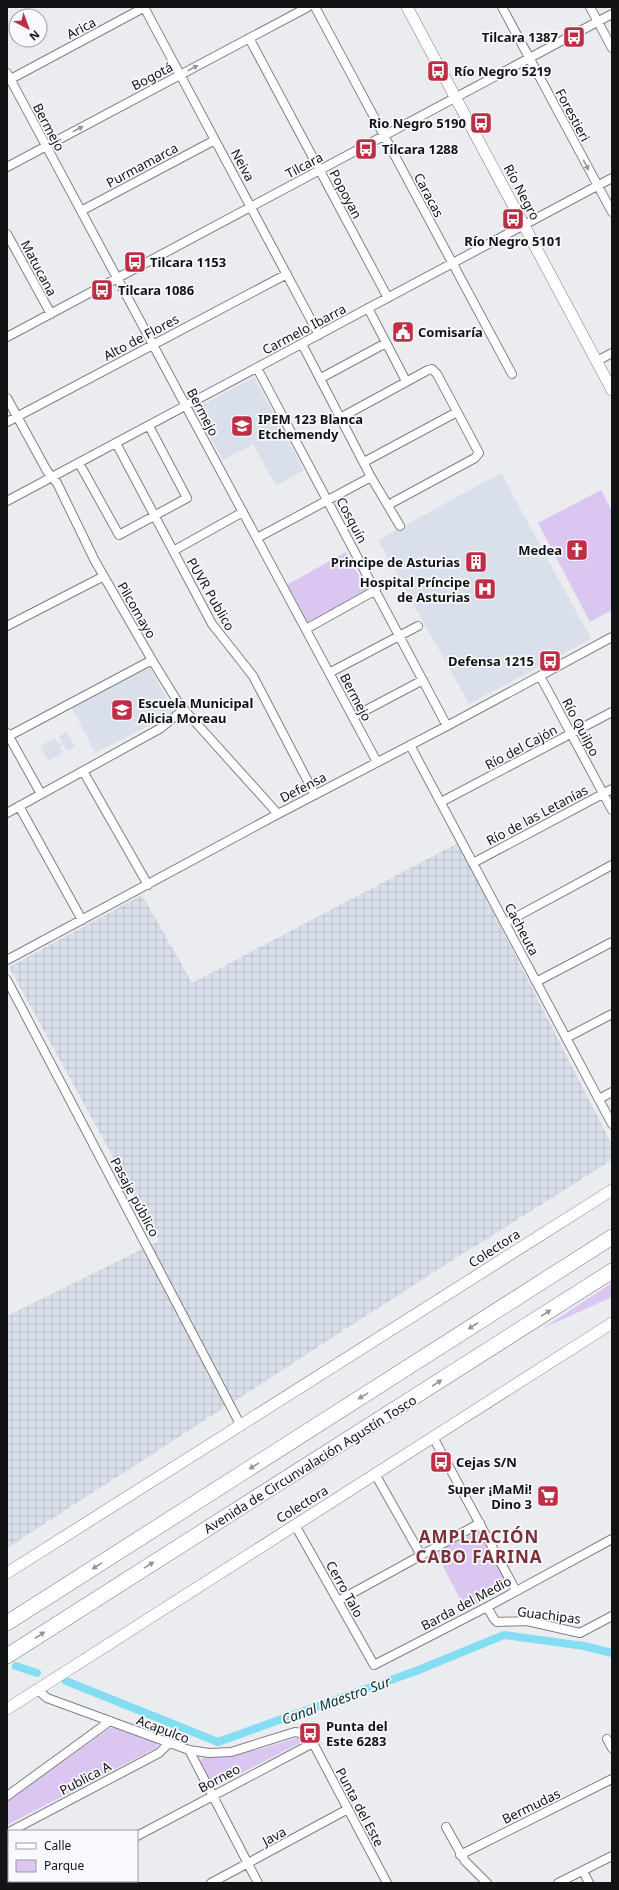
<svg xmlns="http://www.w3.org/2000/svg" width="619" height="1890" viewBox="0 0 619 1890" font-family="'Noto Sans',sans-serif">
<defs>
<pattern id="industrial-grid" width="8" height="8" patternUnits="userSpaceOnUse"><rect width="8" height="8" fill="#dae0eb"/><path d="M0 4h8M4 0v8" fill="none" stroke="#babfc9"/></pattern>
</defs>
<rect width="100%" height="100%" fill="#eaecf0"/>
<path fill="#dae0eb" d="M254 377 304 470 276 486 253 444 223 460 195 409Z
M501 473 591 639 469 704 378 540Z
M150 666 174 713 95 753 71 706Z
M67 732 75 747 67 751 64 745 60 747 63 753 48 761 40 746 55 738 59 744 62 742 59 736Z"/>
<path fill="url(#industrial-grid)" d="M458 843 612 1145V1160L426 1277 7 1548V1316L159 1241 9 967 142 895 192 983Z"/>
<path fill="#dbc5f1" d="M601 490 612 511V610L590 622 538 523Z
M346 552 368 592 307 626 285 586Z
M612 1283V1297L543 1328Z
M478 1531 482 1533 508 1583 504 1589 466 1610 436 1553Z
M116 1727 155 1741 158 1745 156 1748 7 1825V1801L110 1728Z
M300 1737 302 1742 216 1786 209 1784 199 1764 200 1760 203 1758 260 1749Z"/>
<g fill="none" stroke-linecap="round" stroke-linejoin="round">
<path stroke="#83def4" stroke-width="8" d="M16 1666 37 1673
M66 1681 218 1742 416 1671 504 1635 584 1646 612 1653"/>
<g stroke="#7e8083" stroke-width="10">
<path id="street" d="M144 7 319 335
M315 7 512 374
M502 7 612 212
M590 7 612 48
M249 38 388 298
M7 73 377 762
M7 81 145 7
M7 167 308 7
M81 211 215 140
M7 234 51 314
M368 308 406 381
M7 337 612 14
M302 344 371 477 400 526
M597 361 612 353
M257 368 447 726
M321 378 386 343
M7 398 47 471 57 483 95 561 152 660 179 704 278 814
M340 418 428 370 432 369 437 374 479 453 475 458 388 505
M7 422 287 274
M116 443 212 624 253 676 315 795
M364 462 457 412
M79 463 119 535 187 498 149 426
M7 501 612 178
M257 538 371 477
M173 551 243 512
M7 626 104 576
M306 629 376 590
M329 673 418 626
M540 676 612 810
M353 717 423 680
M7 733 41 794
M7 737 152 660
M410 745 612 1124
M83 771 148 885
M441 802 612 712
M19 806 82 920
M7 813 161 728 183 710
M473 863 612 789
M505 923 612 865
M7 960 278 814 447 726 612 637
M7 980 241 1426
M536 982 612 942
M566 1038 612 1014
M599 1099 612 1092
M433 1437 516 1591
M375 1474 421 1555
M295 1525 374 1665 487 1607 612 1539
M338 1601 480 1523
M487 1607 494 1619 497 1622 527 1621 580 1633 612 1616
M37 1689 47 1698 189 1750 209 1753 231 1752 295 1732C304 1733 307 1736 313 1743L387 1883
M607 1739 612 1748
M189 1750 258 1883
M7 1796 110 1721
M446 1827 465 1861 487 1883
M11 1831 159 1753 169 1743
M137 1836 313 1743
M460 1855 612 1779
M583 1871 589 1883
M125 1881 126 1883
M49 1883 53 1881
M211 1883 348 1809
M558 1883 612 1856"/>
</g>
<g stroke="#7e8083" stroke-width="12">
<path id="secondary" d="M407 7 612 390
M7 1573 612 1190
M7 1709 612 1323"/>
</g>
<g stroke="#7e8083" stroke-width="16">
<path id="highway" d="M7 1623 612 1237
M7 1656 612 1271"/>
</g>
<use href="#street" stroke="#fff" stroke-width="8"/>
<use href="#secondary" stroke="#fff" stroke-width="11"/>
<use href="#highway" stroke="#fff" stroke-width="15"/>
</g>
<defs><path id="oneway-solid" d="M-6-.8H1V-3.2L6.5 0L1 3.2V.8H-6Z"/></defs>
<g fill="#949595">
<use href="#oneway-solid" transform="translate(193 68) rotate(-28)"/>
<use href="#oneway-solid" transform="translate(78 129) rotate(-28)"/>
<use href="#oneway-solid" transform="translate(586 165) rotate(62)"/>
<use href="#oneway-solid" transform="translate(546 1313) rotate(-33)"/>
<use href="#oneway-solid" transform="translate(473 1326) rotate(147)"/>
<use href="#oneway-solid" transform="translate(437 1383) rotate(-33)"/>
<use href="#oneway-solid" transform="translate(363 1396) rotate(148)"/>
<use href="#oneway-solid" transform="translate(254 1466) rotate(148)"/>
<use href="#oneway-solid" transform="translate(149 1565) rotate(-32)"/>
<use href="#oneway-solid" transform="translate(97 1566) rotate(148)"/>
<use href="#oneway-solid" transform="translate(40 1635) rotate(-33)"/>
</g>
<defs>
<g id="bus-square" transform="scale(1.15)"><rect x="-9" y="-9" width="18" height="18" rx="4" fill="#bf2e45" stroke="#f7f9fd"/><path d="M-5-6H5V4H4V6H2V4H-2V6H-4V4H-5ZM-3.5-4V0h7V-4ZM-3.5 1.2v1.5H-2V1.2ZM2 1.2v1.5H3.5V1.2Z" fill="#fff"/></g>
<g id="civic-square" transform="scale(1.15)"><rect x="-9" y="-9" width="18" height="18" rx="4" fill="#bf2e45" stroke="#f7f9fd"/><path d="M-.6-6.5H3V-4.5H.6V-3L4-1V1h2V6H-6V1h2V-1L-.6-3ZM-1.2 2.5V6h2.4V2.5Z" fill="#fff"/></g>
<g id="school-square" transform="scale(1.15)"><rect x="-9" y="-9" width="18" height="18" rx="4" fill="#bf2e45" stroke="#f7f9fd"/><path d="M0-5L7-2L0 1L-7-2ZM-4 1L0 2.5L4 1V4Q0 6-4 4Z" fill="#fff"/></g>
<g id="church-square" transform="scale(1.15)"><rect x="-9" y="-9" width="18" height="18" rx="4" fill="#bf2e45" stroke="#f7f9fd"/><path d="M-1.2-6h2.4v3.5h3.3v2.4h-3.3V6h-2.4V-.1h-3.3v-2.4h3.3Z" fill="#fff"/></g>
<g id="building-square" transform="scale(1.15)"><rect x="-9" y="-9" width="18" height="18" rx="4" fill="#bf2e45" stroke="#f7f9fd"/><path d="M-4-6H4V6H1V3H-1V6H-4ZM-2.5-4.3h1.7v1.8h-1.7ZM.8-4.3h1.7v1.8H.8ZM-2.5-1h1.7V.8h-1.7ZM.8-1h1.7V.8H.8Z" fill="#fff"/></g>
<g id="hospital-square" transform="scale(1.15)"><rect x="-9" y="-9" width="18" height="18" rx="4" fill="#bf2e45" stroke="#f7f9fd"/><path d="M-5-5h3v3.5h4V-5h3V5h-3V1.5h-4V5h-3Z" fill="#fff"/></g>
<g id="supermarket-square" transform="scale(1.15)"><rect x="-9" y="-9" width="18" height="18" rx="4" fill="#bf2e45" stroke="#f7f9fd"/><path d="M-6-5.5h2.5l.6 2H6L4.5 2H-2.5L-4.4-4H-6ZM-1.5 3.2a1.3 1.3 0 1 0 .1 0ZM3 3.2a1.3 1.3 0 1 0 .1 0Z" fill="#fff"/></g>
</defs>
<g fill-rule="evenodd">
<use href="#bus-square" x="574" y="37"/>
<use href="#bus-square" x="438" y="71"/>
<use href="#bus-square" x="481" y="123"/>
<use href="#bus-square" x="366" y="149"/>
<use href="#bus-square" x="513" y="219"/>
<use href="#bus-square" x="135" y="262"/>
<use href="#bus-square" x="102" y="290"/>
<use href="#civic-square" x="403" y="332"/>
<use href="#school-square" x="242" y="426"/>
<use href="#church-square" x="577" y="550"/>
<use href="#building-square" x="476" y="562"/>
<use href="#hospital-square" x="485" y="589"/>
<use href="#bus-square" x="550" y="661"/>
<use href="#school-square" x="122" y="710"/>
<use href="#bus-square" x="441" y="1462"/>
<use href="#supermarket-square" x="548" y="1496"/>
<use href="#bus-square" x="310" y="1733"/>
</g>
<g text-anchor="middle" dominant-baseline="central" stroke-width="3.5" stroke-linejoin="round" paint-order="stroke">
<g font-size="13" fill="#121314" stroke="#f7f9fd">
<text transform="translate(81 28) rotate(-28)">Arica</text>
<text transform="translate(152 76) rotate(-28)">Bogotá</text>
<text transform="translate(573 115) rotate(62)">Forestieri</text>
<text transform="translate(49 127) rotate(62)">Bermejo</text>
<text transform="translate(142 165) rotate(-28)">Purmamarca</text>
<text transform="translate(243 165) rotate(62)">Neiva</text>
<text transform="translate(304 165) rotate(-28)">Tilcara</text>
<text transform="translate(522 192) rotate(62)">Río Negro</text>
<text transform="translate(346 194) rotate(62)">Popoyan</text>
<text transform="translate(429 195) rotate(62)">Caracas</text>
<text transform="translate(39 268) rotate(62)">Matucana</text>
<text transform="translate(304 329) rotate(-28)">Carmelo Ibarra</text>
<text transform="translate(141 337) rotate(-28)">Alto de Flores</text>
<text transform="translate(203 412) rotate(62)">Bermejo</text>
<text transform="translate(352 520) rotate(62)">Cosquín</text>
<text transform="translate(211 594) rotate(60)">PUVR Publico</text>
<text transform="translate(137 610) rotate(60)">Pilcomayo</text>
<text transform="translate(356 697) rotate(62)">Bermejo</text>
<text transform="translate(581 727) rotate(62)">Río Quilpo</text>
<text transform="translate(521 747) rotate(-28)">Río del Cajón</text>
<text transform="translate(303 787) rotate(-27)">Defensa</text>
<text transform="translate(537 815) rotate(-28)">Río de las Letanías</text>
<text transform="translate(522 929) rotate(62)">Cacheuta</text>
<text transform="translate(135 1197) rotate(62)">Pasaje público</text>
<text transform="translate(494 1248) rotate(-33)">Colectora</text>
<text transform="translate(310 1464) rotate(-32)">Avenida de Circunvalación Agustín Tosco</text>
<text transform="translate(302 1504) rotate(-32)">Colectora</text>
<text transform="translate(345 1589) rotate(61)">Cerro Talo</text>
<text transform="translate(466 1603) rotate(-28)">Barda del Medio</text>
<text transform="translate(549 1615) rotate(7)">Guachipas</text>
<text transform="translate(163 1729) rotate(21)">Acapulco</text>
<text transform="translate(85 1778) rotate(-28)">Publica A</text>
<text transform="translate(219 1778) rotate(-28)">Borneo</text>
<text transform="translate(531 1806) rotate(-26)">Bermudas</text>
<text transform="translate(360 1807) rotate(62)">Punta del Este</text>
<text transform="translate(274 1836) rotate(-28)">Java</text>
</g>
<g font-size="13" font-weight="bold" fill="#121314" stroke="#f7f9fd" text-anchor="start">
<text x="558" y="37" text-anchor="end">Tilcara 1387</text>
<text x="454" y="71">Río Negro 5219</text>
<text x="466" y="123" text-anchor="end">Rio Negro 5190</text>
<text x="382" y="149">Tilcara 1288</text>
<text x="513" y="241" text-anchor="middle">Río Negro 5101</text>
<text x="150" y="262">Tilcara 1153</text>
<text x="118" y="290">Tilcara 1086</text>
<text x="418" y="332">Comisaría</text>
<text x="258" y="419">IPEM 123 Blanca<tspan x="258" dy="15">Etchemendy</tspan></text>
<text x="562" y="550" text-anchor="end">Medea</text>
<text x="460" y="562" text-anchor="end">Principe de Asturias</text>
<text x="470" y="582" text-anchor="end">Hospital Príncipe<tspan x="470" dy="15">de Asturias</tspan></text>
<text x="534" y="661" text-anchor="end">Defensa 1215</text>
<text x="138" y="703">Escuela Municipal<tspan x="138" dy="15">Alicia Moreau</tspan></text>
<text x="456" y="1462">Cejas S/N</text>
<text x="532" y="1489" text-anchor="end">Super ¡MaMi!<tspan x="532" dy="15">Dino 3</tspan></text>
<text x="326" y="1726">Punta del<tspan x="326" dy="15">Este 6283</tspan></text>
</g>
<g font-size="14" font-style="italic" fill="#05333c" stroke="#f7f9fd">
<text transform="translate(336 1700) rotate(-20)">Canal Maestro Sur</text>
</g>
<g font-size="17" font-weight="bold" letter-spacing="1" fill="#7a3238" stroke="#f7f9fd">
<text x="479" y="1536">AMPLIACIÓN<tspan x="479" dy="20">CABO FARINA</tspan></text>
</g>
</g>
<rect width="619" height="1890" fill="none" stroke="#121314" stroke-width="16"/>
<rect x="8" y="1830" width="130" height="52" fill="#f7f9fd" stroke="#9b9da0"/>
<rect x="16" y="1843" width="20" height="6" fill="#ffffff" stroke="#9b9da0"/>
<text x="44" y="1850" font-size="12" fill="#121314">Calle</text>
<rect x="16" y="1860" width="20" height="12" fill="#dbc5f1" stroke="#9b9da0"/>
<text x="44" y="1870" font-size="12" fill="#121314">Parque</text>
<g transform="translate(28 28) rotate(139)"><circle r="19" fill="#f7f9fd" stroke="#9b9da0"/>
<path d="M0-3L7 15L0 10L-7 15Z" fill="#bf2e45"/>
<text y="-6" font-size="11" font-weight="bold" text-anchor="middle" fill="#121314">N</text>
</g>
</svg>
